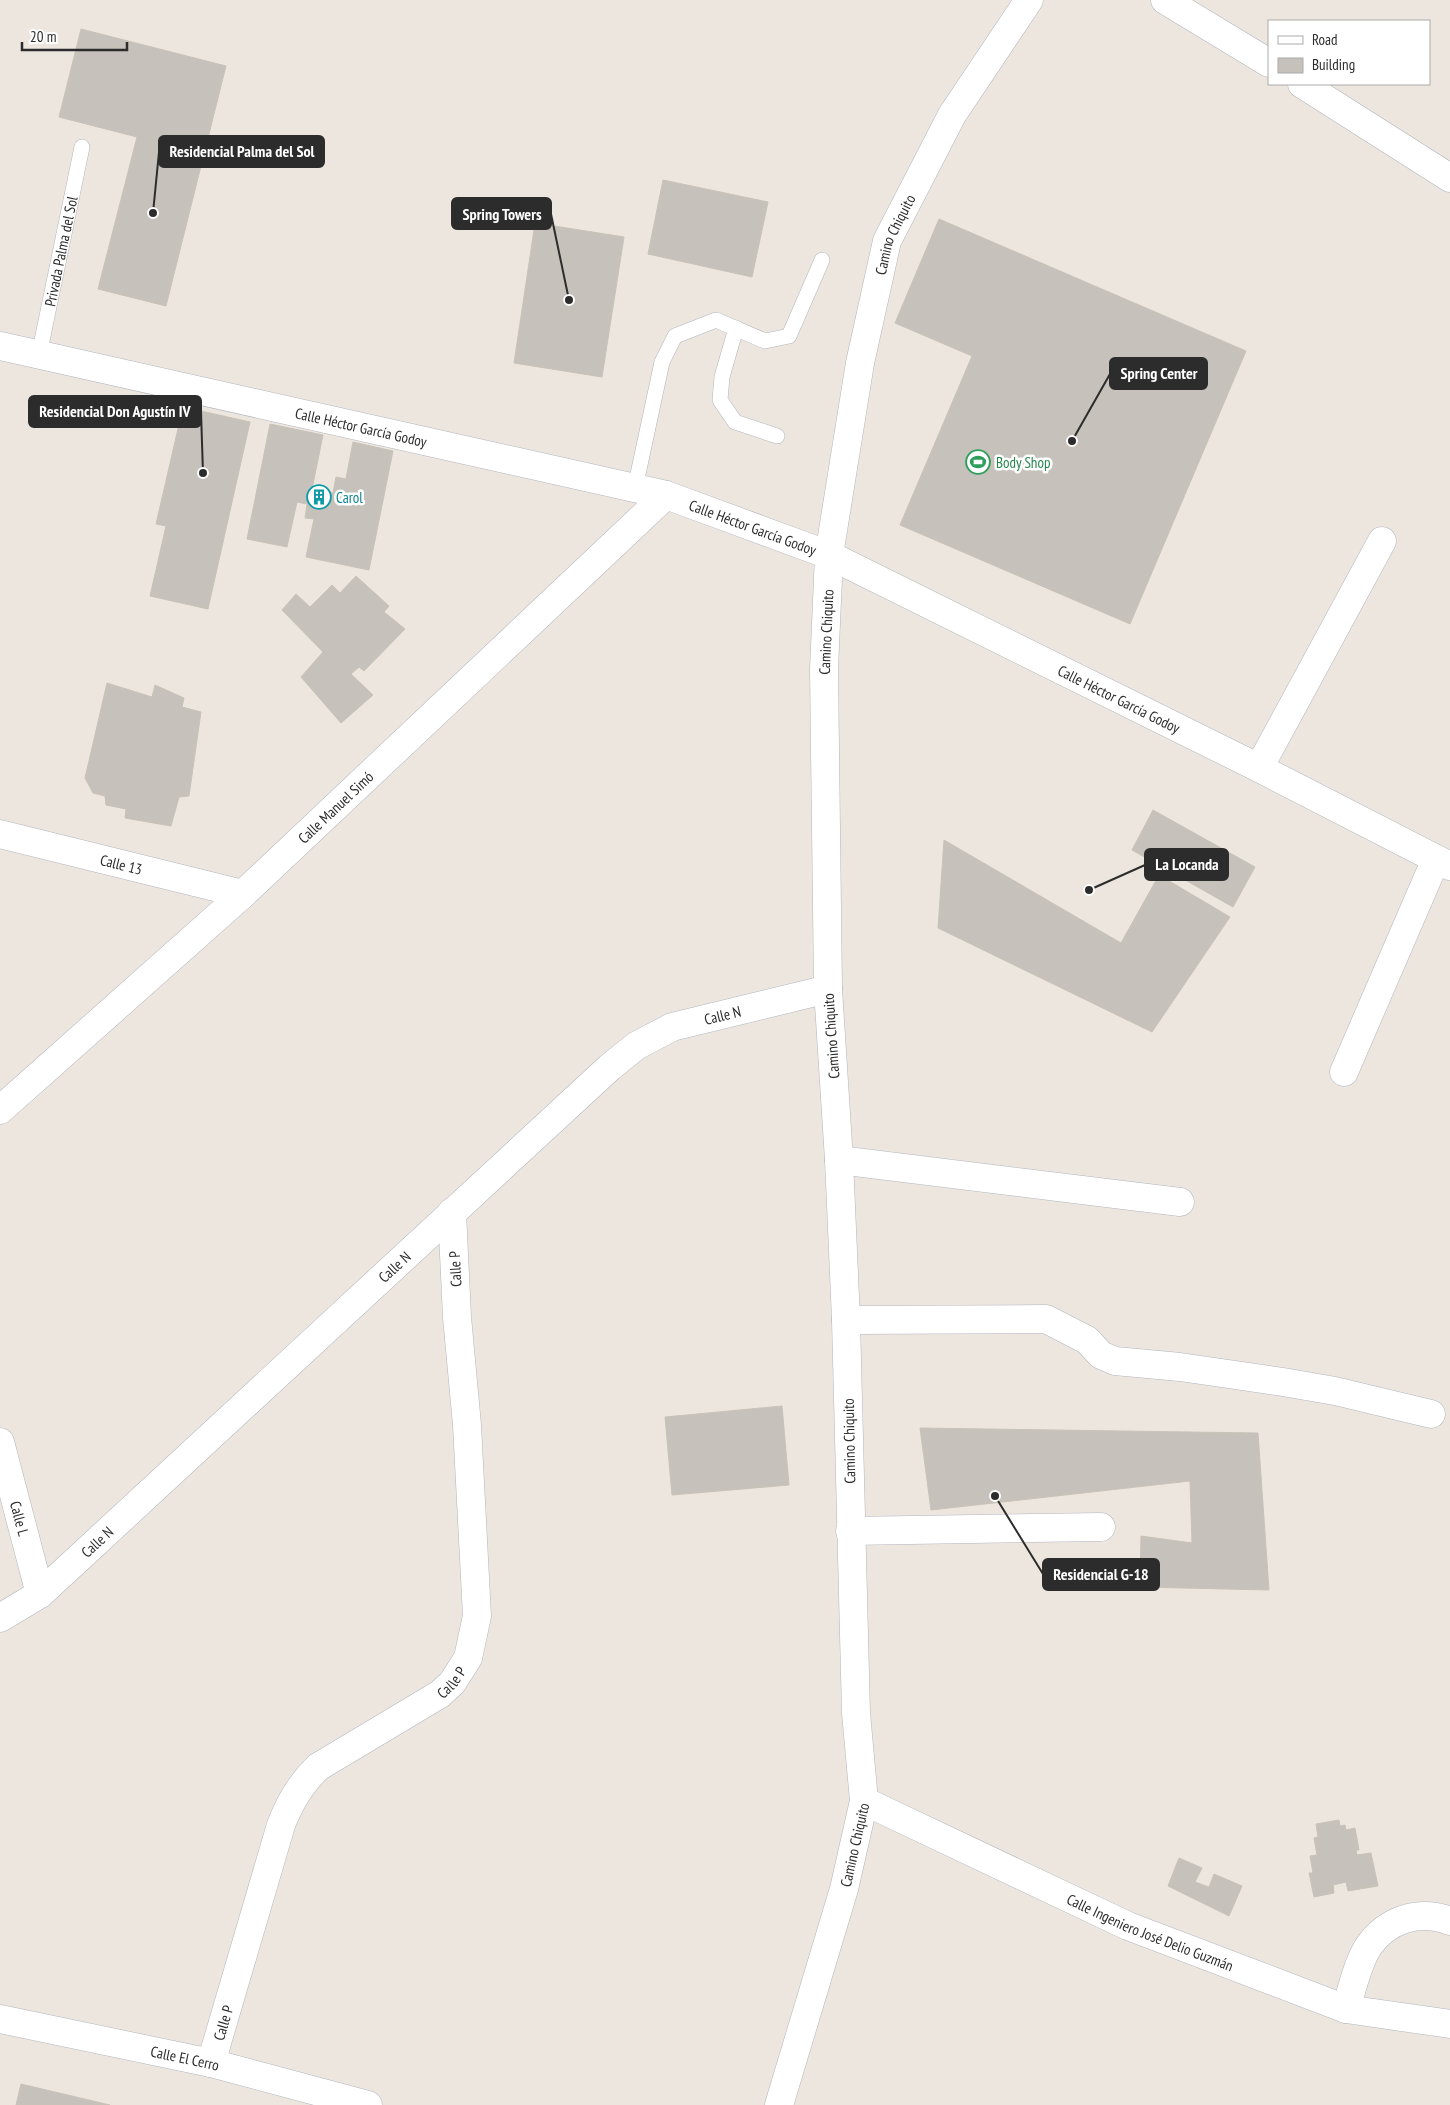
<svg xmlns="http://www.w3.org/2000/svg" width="1450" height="2105" viewBox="0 0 1450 2105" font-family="'PT Sans Narrow',sans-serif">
<rect width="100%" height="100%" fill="#ede6df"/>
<path fill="#c6c1ba" stroke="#c9c2b8" d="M81 29 226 66 166 306 98 289 137 137 59 117Z
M663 180 768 202 752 277 648 254Z
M939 219 1246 351 1130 624 900 525 972 356 895 323Z
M535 223 624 237 602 377 514 363Z
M183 407 250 422 208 609 150 596 166 526 156 524Z
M270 424 323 435 312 489 333 493 336 477 346 479 353 442 393 451 369 570 306 557 314 519 305 518 307 504 297 502 287 547 247 539Z
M356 576 389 606 384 612 405 629 364 671 359 667 351 674 373 695 341 723 301 677 323 652 282 610 296 594 310 607 332 585 340 593Z
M107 683 152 697 155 685 184 698 182 707 201 712 189 796 179 797 171 826 125 818 126 809 106 805 105 796 93 793 85 778Z
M1153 810 1255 867 1233 907 1132 850Z
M944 840 1121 943 1159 875 1230 917 1152 1032 938 928Z
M782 1406 789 1485 672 1495 665 1417Z
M920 1428 1258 1433 1269 1590 1140 1587 1141 1536 1192 1543 1190 1481 931 1510Z
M1339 1820 1340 1826 1345 1825 1346 1830 1355 1828 1359 1850H1356L1357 1855 1371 1853 1378 1886 1348 1891 1346 1882 1333 1885 1334 1893 1314 1897 1309 1873H1313L1310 1856 1317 1855 1314 1838 1318 1837 1316 1824Z
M1179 1858 1202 1868 1195 1882 1209 1887 1214 1874 1242 1886 1229 1916 1168 1886Z
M21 2084 110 2105H16Z"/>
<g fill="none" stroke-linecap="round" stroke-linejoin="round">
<g stroke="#b2b5bf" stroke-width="16">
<g id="service">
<path d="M736 328 722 377 720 400 735 422 777 436"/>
<path id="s1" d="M39 355 82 147"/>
<path d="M635 488 662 362 675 336 716 320 765 341 789 336 822 260"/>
</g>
</g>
<g stroke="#b2b5bf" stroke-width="29">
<g id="minor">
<path d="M1165 0 1269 63"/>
<path d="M1302 84 1450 178"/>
<path id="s2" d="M0 346 666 495 829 555 1259 768 1450 866"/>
<path d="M1259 768 1382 541"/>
<path id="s3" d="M0 834 243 894"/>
<path d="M1344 1072 1436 859"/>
<path id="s4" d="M0 1110 243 894 666 495"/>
<path d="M839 1160 1180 1202"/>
<path d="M846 1320 1046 1319 1087 1340 1101 1355 1115 1361 1180 1367 1283 1382 1335 1391 1431 1414"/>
<path id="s5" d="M0 1442 40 1594"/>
<path d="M850 1531 1101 1527"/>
<path id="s6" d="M0 1618 40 1594 610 1067 636 1046 672 1027 828 989"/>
<path id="s7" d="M864 1801 1128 1926 1346 2009 1450 2024"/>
<path d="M1346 2009C1352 1989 1357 1965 1368 1947 1387 1919 1420 1909 1450 1921"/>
<path id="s8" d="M0 2019 211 2063 368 2105"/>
<path id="s9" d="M211 2063 281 1825C290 1802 300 1785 318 1767L440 1694 452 1683 468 1658 477 1616 467 1425 457 1317 452 1212"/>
</g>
</g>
<g stroke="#b2b5bf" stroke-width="29">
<g id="secondary">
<path id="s10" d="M779 2105 844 1889 864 1801 856 1713 846 1320 839 1160 828 989 824 669 829 555 860 363 887 241 952 115 1029 0"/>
</g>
</g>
<use href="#service" stroke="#fff" stroke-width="15"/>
<use href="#minor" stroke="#fff" stroke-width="28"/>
<use href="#secondary" stroke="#fff" stroke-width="28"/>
</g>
<defs>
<g id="stadium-ring" transform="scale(1.25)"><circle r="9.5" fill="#fff" stroke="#2e9e5b" stroke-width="1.5"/><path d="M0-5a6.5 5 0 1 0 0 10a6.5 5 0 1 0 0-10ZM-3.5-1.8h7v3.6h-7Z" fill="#2e9e5b"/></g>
<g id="building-ring" transform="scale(1.25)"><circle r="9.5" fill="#fff" stroke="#0f9aa8" stroke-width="1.5"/><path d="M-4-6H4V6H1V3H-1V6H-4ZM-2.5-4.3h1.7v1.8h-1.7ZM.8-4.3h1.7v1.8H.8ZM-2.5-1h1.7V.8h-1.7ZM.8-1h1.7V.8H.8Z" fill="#0f9aa8"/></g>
</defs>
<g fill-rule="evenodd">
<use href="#stadium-ring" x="978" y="462"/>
<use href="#building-ring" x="319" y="497"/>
</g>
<g text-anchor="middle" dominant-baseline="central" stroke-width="5" stroke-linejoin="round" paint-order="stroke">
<g font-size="15" fill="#2c2c2c" stroke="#fff">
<text stroke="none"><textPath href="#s10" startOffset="1891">Camino Chiquito</textPath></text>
<text stroke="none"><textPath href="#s1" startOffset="106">Privada Palma del Sol</textPath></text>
<text stroke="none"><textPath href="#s2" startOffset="370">Calle Héctor García Godoy</textPath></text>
<text stroke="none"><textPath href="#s2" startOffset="775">Calle Héctor García Godoy</textPath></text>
<text stroke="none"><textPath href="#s10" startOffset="1486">Camino Chiquito</textPath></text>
<text stroke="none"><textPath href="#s2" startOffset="1180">Calle Héctor García Godoy</textPath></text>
<text stroke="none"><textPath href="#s4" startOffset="452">Calle Manuel Simó</textPath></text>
<text stroke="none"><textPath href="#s3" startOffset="125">Calle 13</textPath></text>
<text stroke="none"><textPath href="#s6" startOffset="949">Calle N</textPath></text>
<text transform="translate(831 1036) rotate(-94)">Camino Chiquito</text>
<text stroke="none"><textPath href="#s6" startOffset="529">Calle N</textPath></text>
<text transform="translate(455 1269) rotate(-93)">Calle P</text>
<text transform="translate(849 1441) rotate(-91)">Camino Chiquito</text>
<text stroke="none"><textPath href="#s5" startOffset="79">Calle L</textPath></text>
<text stroke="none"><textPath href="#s6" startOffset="124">Calle N</textPath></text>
<text stroke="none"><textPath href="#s9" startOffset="476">Calle P</textPath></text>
<text stroke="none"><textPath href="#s10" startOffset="271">Camino Chiquito</textPath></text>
<text stroke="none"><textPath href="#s7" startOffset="315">Calle Ingeniero José Delio Guzmán</textPath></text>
<text stroke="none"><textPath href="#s9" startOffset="42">Calle P</textPath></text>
<text stroke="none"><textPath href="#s8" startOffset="189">Calle El Cerro</textPath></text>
</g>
<g font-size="15" fill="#27864d" stroke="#fff" text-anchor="start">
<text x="996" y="462">Body Shop</text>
</g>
<g font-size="15" fill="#0d838f" stroke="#fff" text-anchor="start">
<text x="336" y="497">Carol</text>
</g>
</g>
<path fill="none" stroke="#2c2c2c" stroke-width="2" d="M153 213L159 152M569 300L551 214M1072 441L1110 374M203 473L201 412M1089 890L1145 865M995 1496L1043 1574"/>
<g fill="#2c2c2c" stroke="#fff" stroke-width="2">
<circle cx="153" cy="213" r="5"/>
<circle cx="569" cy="300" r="5"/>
<circle cx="1072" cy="441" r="5"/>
<circle cx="203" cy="473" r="5"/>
<circle cx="1089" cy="890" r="5"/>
<circle cx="995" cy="1496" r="5"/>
</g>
<g fill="#2c2c2c" stroke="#2c2c2c" stroke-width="2">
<rect x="159" y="136" width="165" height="31" rx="5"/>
<rect x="452" y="198" width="99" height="31" rx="5"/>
<rect x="1110" y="358" width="97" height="31" rx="5"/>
<rect x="29" y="396" width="172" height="31" rx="5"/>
<rect x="1145" y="849" width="83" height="31" rx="5"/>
<rect x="1043" y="1559" width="116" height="31" rx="5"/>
</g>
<g font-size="16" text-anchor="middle" font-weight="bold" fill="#fff">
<text x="242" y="157">Residencial Palma del Sol</text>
<text x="502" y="220">Spring Towers</text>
<text x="1159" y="379">Spring Center</text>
<text x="115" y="417">Residencial Don Agustín IV</text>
<text x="1187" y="870">La Locanda</text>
<text x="1101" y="1580">Residencial G-18</text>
</g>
<rect x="1268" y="20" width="162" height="65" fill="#ffffff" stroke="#ababab"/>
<rect x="1278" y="36" width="25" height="8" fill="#ffffff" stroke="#ababab"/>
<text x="1312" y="45" font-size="15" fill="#2c2c2c">Road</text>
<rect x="1278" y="58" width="25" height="15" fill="#c6c1ba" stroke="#ababab"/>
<text x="1312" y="70" font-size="15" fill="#2c2c2c">Building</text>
<path d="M22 42v8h105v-8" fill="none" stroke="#2c2c2c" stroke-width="2.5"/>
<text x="30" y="42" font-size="15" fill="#2c2c2c" stroke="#ffffff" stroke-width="4" paint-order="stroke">20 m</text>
</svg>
